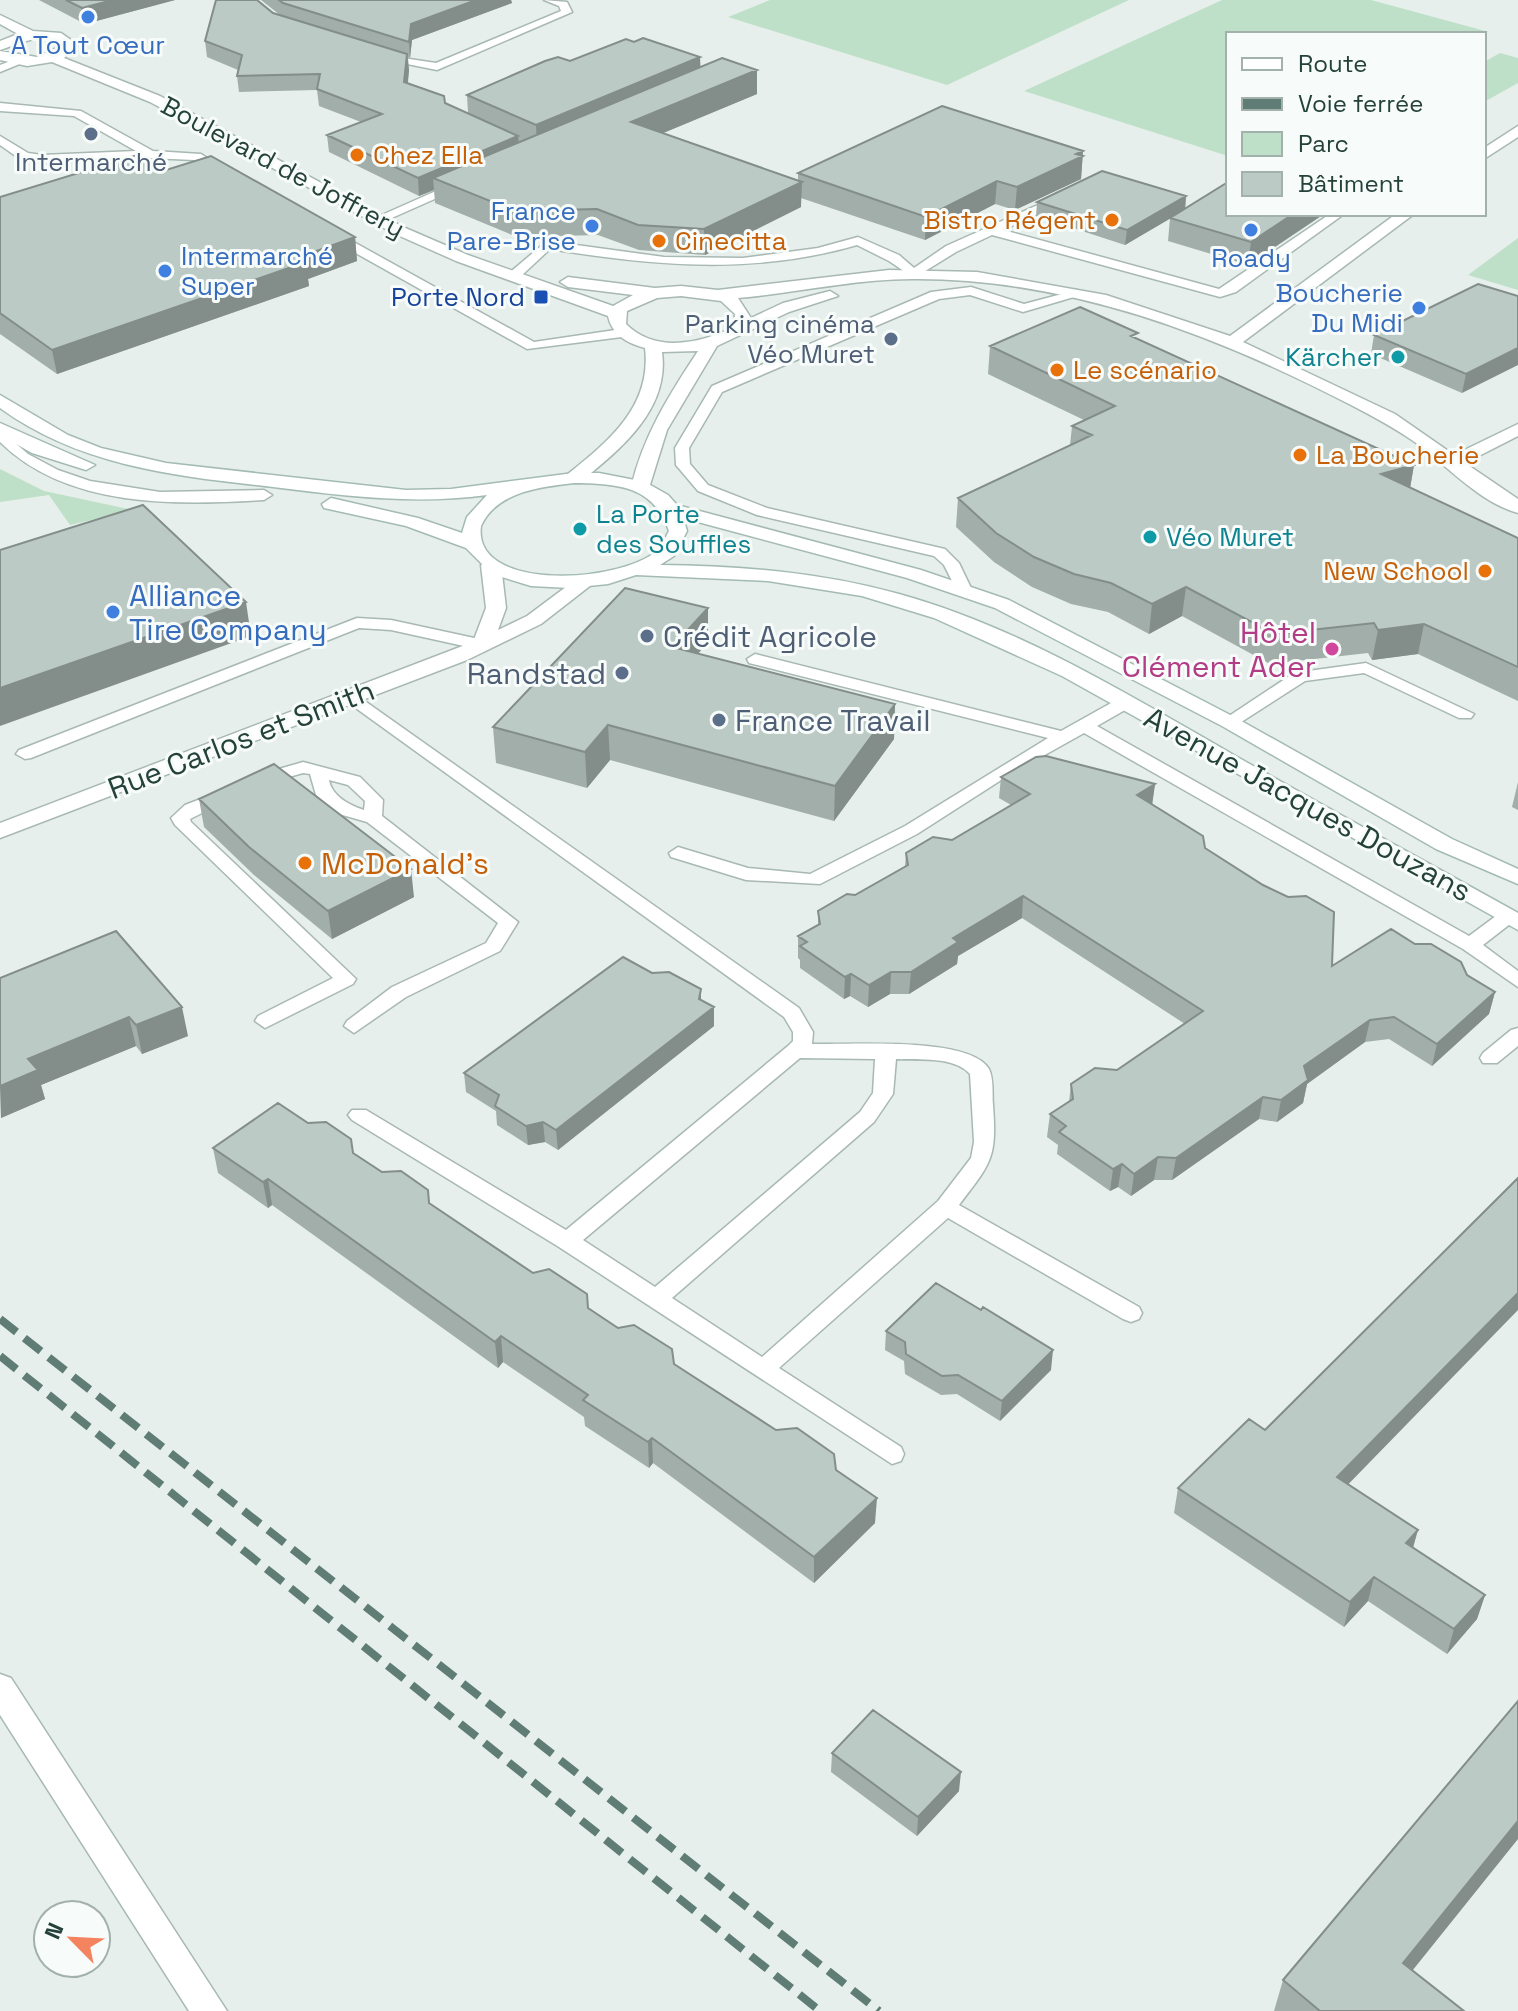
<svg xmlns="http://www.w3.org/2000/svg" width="1518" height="2011" viewBox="0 0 1518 2011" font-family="'Space Grotesk',sans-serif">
<rect width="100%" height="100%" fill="#e6efeb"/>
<path fill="#bfe0c8" d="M770 0H1129L947 85 728 17Z
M1222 0H1371L1489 32 1228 34V156L1024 91Z
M1500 53 1518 58V83L1484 102V62Z
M1518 238V290L1468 275Z
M0 469 44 491 133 510 70 525 49 495 0 502Z"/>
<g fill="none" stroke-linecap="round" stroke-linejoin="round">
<g stroke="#a8b8b2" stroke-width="3">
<path id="service" d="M544 0 567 2 572 12 437 70 377 58 383 55 436 63 561 11 559 6Z
M18 58 22 59V63L0 72V65Z
M0 103 81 111 153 151 201 154 230 173 220 176 194 160 150 158 42 163 20 159 0 145V136L28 153 42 155 136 151 74 116 0 111Z
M454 183 464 186 385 221 375 218Z
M1058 196 1062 197V203L1003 230 1219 289 1330 214H1344L1236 292 1220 297 992 235 956 252 914 278 889 261 857 245C754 275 654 266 550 249L520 277 508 274 547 241 664 257 743 258 818 248 858 237 899 255 914 268 946 246Z
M332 230 534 342 622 329 629 333 622 337 527 349 327 237V231Z
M971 287 1024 304 1077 290 1084 294 1023 312 970 295 939 299 722 392 689 448 690 464 708 485 767 508 945 549 959 563 971 588 969 591H957L944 565 934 556 757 515 698 491 676 465 675 448 712 386 931 292Z
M0 430 28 454 58 470 90 481 160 492 264 490 272 495 264 500C176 505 68 509 0 442Z
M357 618 391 620 488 641 490 645 482 650 391 630 359 628 31 758 25 759 16 754 19 750Z
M755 654 1061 731 1120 698H1132L1135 702 1132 706 1097 726 1469 936 1500 913H1514L1517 917 1514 921 1483 945 1518 971V987L1463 949 1084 733 1009 775 917 834 820 884 746 880 671 857 669 853 678 847 748 868 810 874 905 826 1048 738 749 663 747 659Z
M1366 663 1474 714 1471 718H1459L1364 673 1305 681 1235 726 1229 727 1220 722 1294 673Z
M352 692 799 1008 813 1032 812 1044C848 1045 970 1036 989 1069 994 1079 992 1095 993 1105 997 1159 991 1163 959 1205L1139 1307 1142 1313 1139 1319 1131 1322 1123 1319 948 1218 779 1368 901 1447 904 1454 901 1461 892 1464 559 1247 352 1120 348 1115 352 1110H366L566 1230 788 1046 793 1041V1032L784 1017 346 701 343 697ZM800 1058 875 1059 873 1093 860 1112 655 1287 583 1240ZM896 1059C918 1060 954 1056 970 1074L974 1142 971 1158 938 1201 762 1357 672 1298 874 1122 893 1094Z
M303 762 360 777 383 800 382 816 518 922 500 951 406 997 354 1033 344 1026 347 1021 392 987 486 943 498 923 367 822 339 814 316 795 310 774 303 773 257 786 248 781 251 777ZM329 780 348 785 365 801 364 810C349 805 332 796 329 780Z
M224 790 230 791 233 795 230 799 190 819 191 822 356 979 353 984 265 1028 255 1021 258 1016 333 978 175 825 171 818 185 805Z
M1518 1028V1046L1497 1063H1483L1480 1058 1483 1053 1511 1030Z"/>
</g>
<g stroke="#a8b8b2" stroke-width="3">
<path id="minor" d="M0 15 33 31 61 33 78 45 64 58 160 96 403 227 468 255 613 306 633 295 568 287 560 282 568 277 655 288 681 286 718 290 889 270 977 272 1106 295 1230 336 1396 214H1414L1243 342 1395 414 1454 455 1518 424V436L1465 463 1518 499V513C1481 503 1448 467 1419 445 1397 429 1374 417 1351 405 1216 335 1067 278 913 279 854 279 797 293 738 298L751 318 783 303 830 291 838 296 789 312 717 346 667 430 649 488 640 493 631 488C643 436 669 395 698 351L662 352C670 409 621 449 580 482H568V474C609 441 652 406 645 348 627 343 612 335 608 316L456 261 393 233 150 102 52 62 27 66 0 60V51L37 57 63 45C43 31 21 43 0 50V41L18 34 0 24ZM681 296 721 301 735 314 734 327C701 343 656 354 626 324L627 311 657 298Z
M1518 126V137L1484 159V148Z
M491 559 501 565 506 608 498 630 527 616 578 578H592L595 582 541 624 467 660 0 838V823L473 642 486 608 481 565Z
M0 1674 11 1678 227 2011H189L0 1715Z"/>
</g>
<g stroke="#a4bbb3" stroke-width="3">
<path id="secondary" d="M0 395 68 435 101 448 166 463 406 490 451 489 574 473H599L645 482 668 495 677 505 921 570 1009 600 1236 718 1452 839 1518 869V884L1436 849 1222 726 995 608 907 578 683 518 687 531 674 556 660 565C741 566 821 572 899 594 1018 627 1126 693 1232 754 1327 808 1423 860 1518 913V930L1062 676 934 618 862 596 768 581 636 575 608 584 569 588 531 586 492 574 466 548 406 526 324 508 322 504 331 498 418 518 462 533 467 517 487 495C415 505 346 496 273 487 177 476 81 467 0 408ZM574 483C618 484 653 485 669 531 666 536 663 544 660 548 627 583 472 594 481 526 497 491 541 487 574 483Z
M0 423 95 465 86 470 32 453 0 435Z"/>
</g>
<use href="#service" fill="#fff" fill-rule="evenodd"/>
<use href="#minor" fill="#fff" fill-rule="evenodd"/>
<use href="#secondary" fill="#fff" fill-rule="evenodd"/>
<path stroke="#5f7d75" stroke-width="8" stroke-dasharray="21 10" stroke-linecap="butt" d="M0 1319 879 2011
M0 1356 820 2011"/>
</g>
<path fill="#a1aea9" d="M39 0H175L85 24Z
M261 0H511L512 3 412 40 410 58 408 57 409 70 408 83 445 103 468 113 467 95 570 61 700 67 757 94 663 133 798 180V173L1083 151 1081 179 1015 210 995 204 925 240 801 198V207L705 255 639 250 598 235 517 237 435 203 434 190 419 196 329 152 327 135 361 122 319 106 317 90 239 92 237 76 238 70 207 57 205 41 273 13 280 15Z
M163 171 355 237 357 261 308 279 309 286 57 374 0 334V197Z
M1186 196 1185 209 1324 214 1248 265 1168 241 1170 218 1125 245 1036 216 1037 202Z
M1518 296 1462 393 1371 354 1374 335Z
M1138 339 1414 465 1410 488 1518 538V701L1418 654 1372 660 1368 653 1270 664 1182 616 1149 634 1108 612 1071 604 1032 587 994 562 956 527 958 498 1070 445 1072 426 1084 420 988 374 990 346Z
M708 608V642L698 654 895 704 894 739 834 821 610 760 587 788 496 763 493 727Z
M1001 777 1155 784 1152 805 1205 848 1332 966 1467 975 1495 992 1489 1014 1432 1066 1389 1039 1365 1042 1307 1084 1303 1103 1277 1122 1259 1119 1172 1180H1154L1131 1196 1118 1187 1110 1191 1057 1154 1058 1145 1047 1137 1050 1114 1069 1102 1071 1084 1117 1070 1185 1024 1022 918 958 956 957 964 909 994H890L868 1007 850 996 844 999 800 968V960L798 958V936L818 925V911L855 895 905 867 906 853 952 840 1011 805 999 798Z
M1518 782V810L1512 807Z
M199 799 414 897 332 939 254 875 204 827Z
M0 978 188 1036 142 1054 136 1046 41 1085 45 1099 1 1118Z
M701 1000 714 1007V1026L558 1150 545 1142 528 1145 497 1125 496 1111 466 1092 464 1073Z
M213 1148 354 1153 382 1172 428 1190 430 1204 533 1273 836 1470 875 1523 814 1583 653 1463 649 1468 585 1426 584 1417 503 1362 498 1368 272 1205 268 1208 218 1173Z
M886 1331 1051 1370 1000 1421 957 1394 941 1395 905 1374 904 1361 885 1350Z
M1348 1484 1413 1548 1485 1595 1477 1619 1447 1654 1368 1601 1344 1627 1174 1513 1178 1488Z
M832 1753 959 1791 917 1836 831 1772Z
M1412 1970 1464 2011H1274L1283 1980Z"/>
<path fill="#838d89" d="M113 0H175L85 24 82 8Z
M476 0H511L512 3 412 40 410 58 409 42 411 24Z
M407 54 409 70 406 98 404 82Z
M700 57 701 77 537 146 536 125Z
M757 70V94L632 146 631 122Z
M518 136 520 153 433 178 434 190 419 196 418 178Z
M1083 151 1081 179 1015 210 1017 187Z
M997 181 995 204 925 240 926 217Z
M802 182 801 207 705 255 704 229Z
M1186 196 1185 210 1125 245 1127 230Z
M1293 214H1324L1248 265 1251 242Z
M355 237 357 261 308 279 309 286 57 374 52 350Z
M1518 348V365L1462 393 1466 374Z
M1414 465 1409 494 1381 474Z
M1186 587 1182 616 1149 634 1152 604Z
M246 602 251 636 0 726V688Z
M708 608V642L673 682 672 647Z
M1424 624 1418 654 1372 660 1378 630Z
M895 704 894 739 834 821 835 786Z
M608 725 610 760 587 788 585 752Z
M1155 784 1152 805 1137 795Z
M411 869 414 897 332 939 328 911Z
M1023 896 1022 918 958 956 957 964 909 994 911 972 953 938Z
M891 972 890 994 868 1007 869 985Z
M851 974 850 996 844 999 845 977Z
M701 989V1008L714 1007V1026L558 1150 556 1130 699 999Z
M1495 992 1489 1014 1432 1066 1437 1044Z
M182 1007 188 1036 142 1054 136 1025Z
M129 1017 136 1046 41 1085 45 1099 1 1118 0 1086 28 1059Z
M1370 1020 1365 1042 1307 1084 1303 1103 1277 1122 1281 1100 1304 1066Z
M1263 1097 1259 1119 1172 1180 1176 1158Z
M543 1122 545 1142 528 1145 526 1126Z
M1158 1157 1154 1180 1131 1196 1134 1174Z
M1122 1164 1118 1187 1110 1191 1113 1169Z
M268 1179 272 1205 268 1208 263 1182Z
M1518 1293V1310L1331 1502 1337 1477Z
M501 1336 503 1362 498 1368 495 1342Z
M1053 1350 1051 1370 1000 1421 1002 1401Z
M652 1438 653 1463 649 1468 648 1442Z
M877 1498 875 1523 814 1583V1557Z
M1418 1530 1411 1555 1406 1543Z
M1374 1577 1368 1601 1344 1627 1350 1602Z
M1485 1595 1477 1619 1447 1654 1454 1629Z
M961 1772 959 1791 917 1836 918 1817Z
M1518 1821V1839L1392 1996 1403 1963Z"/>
<path fill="#bbcac4" stroke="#838d89" stroke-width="2" d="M66 0H113L82 8Z
M216 0H257L273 13 407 54 404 82 444 96 445 103 518 136 418 178 327 135 382 114 317 89 320 74 237 76 242 55 205 41Z
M279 0H476L411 24 409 42 283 3Z
M643 38 700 57 536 125 467 95 545 61 558 57 570 61 626 39 634 42Z
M722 58 757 70 631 122 802 182 704 229 638 225 597 209 515 211 433 178Z
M942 106 1083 151 1076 154 1083 156 1017 187 997 181 926 217 798 173Z
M137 155 163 171 211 156 355 237 300 257 306 262 52 350 0 313V197Z
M1102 171 1186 196 1127 230 1037 202Z
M1228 182V214H1293L1251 242 1170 218Z
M1478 284 1518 296V348L1466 374 1374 335Z
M1080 307 1138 333 1131 336 1414 465 1381 474 1518 538V667L1424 624 1378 630 1374 623 1274 634 1186 587 1152 604 1111 583 1074 574 1034 557 996 533 958 498 1092 435 1072 426 1115 406 990 346Z
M143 505 246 602 0 688V550Z
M625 588 708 608 672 647 895 704 835 786 608 725 585 752 493 727Z
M1046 756 1155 784 1137 795 1203 836 1205 848 1263 885 1288 897 1306 896 1334 912 1332 966 1391 929 1415 944H1431L1461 962 1467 975 1495 992 1437 1044 1394 1017 1370 1020 1304 1066 1308 1080 1281 1100 1263 1097 1176 1158 1158 1157 1134 1174 1122 1164 1113 1169 1059 1132 1066 1126 1050 1114 1073 1099 1071 1084 1095 1068 1117 1070 1203 1011 1023 896 953 938 958 942 911 972H891L869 985 851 974 845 977 800 946 807 942 798 936 820 924 818 911 847 894 855 895 908 865 906 853 933 837 952 840 1030 794 1001 777 1036 757Z
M274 764 411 869 328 911 249 847 199 799Z
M116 931 182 1007 136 1025 129 1017 28 1059 38 1070 0 1086V978Z
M623 957 652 973 669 972 701 989 699 999 714 1007 556 1130 543 1122 526 1126 495 1106 499 1095 464 1073Z
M278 1103 308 1123 326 1122 351 1139 353 1153 382 1172 401 1171 428 1190 429 1203 533 1273 549 1269 587 1294 588 1308 618 1328 634 1325 672 1349 674 1364 776 1430 797 1428 834 1454 836 1470 877 1498 814 1557 652 1438 648 1442 583 1400 588 1395 501 1336 495 1342 268 1179 263 1182 213 1148Z
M1518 1178V1293L1337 1477 1418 1530 1406 1543 1485 1595 1454 1629 1374 1577 1350 1602 1178 1488 1249 1419 1265 1430Z
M936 1283 981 1310 983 1307 1053 1350 1002 1401 958 1375 942 1376 906 1354 905 1342 886 1331Z
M1518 1701V1821L1403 1963 1464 2011H1320L1283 1980Z
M873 1710 961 1772 918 1817 832 1753Z"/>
<g fill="#3f7fe0" stroke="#f7fbf9" stroke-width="3">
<circle cx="88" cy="17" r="8"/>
<circle cx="592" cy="226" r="8"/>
<circle cx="1251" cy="230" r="8"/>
<circle cx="165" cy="271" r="8"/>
<circle cx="1419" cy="308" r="8"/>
<circle cx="113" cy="612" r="8"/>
</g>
<g fill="#5c6f8a" stroke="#f7fbf9" stroke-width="3">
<circle cx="91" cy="134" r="8"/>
<circle cx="891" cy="339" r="8"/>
<circle cx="647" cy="636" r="8"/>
<circle cx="622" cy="673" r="8"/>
<circle cx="719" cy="720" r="8"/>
</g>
<g fill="#e8710a" stroke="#f7fbf9" stroke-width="3">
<circle cx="357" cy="155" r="8"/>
<circle cx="1112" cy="220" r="8"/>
<circle cx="659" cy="241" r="8"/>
<circle cx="1057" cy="370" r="8"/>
<circle cx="1300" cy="455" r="8"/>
<circle cx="1485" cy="571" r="8"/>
<circle cx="305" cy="863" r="8"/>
</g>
<rect fill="#1a4fb4" stroke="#f7fbf9" stroke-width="3" x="533" y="289" width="16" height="16" rx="4"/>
<g fill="#0f9aa8" stroke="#f7fbf9" stroke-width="3">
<circle cx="1398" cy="357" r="8"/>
<circle cx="580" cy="529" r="8"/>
<circle cx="1150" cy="537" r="8"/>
</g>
<circle fill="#d1479c" stroke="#f7fbf9" stroke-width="3" cx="1332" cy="649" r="8"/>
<g text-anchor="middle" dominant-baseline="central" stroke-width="6" stroke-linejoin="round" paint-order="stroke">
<g font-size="26" fill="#366cbe" stroke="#f7fbf9">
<text x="88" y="45">A Tout Cœur</text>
<text x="576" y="211" text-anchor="end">France<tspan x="576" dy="30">Pare-Brise</tspan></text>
<text x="181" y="256" text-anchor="start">Intermarché<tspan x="181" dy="30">Super</tspan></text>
<text x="1251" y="258">Roady</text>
<text x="1403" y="293" text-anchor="end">Boucherie<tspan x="1403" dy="30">Du Midi</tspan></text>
</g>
<g font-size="26" fill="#c56008" stroke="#f7fbf9" text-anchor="start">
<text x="373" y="155">Chez Ella</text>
<text x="1096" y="220" text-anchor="end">Bistro Régent</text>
<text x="675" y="241">Cinecitta</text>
<text x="1073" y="370">Le scénario</text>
<text x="1316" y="455">La Boucherie</text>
<text x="1469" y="571" text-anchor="end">New School</text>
</g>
<g font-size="26" fill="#4e5e75" stroke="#f7fbf9">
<text x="91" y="162">Intermarché</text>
<text x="875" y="324" text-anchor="end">Parking cinéma<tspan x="875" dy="30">Véo Muret</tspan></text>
</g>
<g font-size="26" fill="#24423a" stroke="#f7fbf9">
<text transform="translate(283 167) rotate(28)">Boulevard de Joffrery</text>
</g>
<g font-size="26" fill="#164399" stroke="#f7fbf9" text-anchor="end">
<text x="525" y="297">Porte Nord</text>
</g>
<g font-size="26" fill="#0d838f" stroke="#f7fbf9" text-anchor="start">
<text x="1382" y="357" text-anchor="end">Kärcher</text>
<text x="596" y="514">La Porte<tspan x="596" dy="30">des Souffles</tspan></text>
<text x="1166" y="537">Véo Muret</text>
</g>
<g font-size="30" fill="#366cbe" stroke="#f7fbf9" text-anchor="start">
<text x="129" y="595">Alliance<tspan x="129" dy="34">Tire Company</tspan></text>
</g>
<g font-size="30" fill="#b23c85" stroke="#f7fbf9" text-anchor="end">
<text x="1316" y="632">Hôtel<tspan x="1316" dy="34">Clément Ader</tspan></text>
</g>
<g font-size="30" fill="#4e5e75" stroke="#f7fbf9" text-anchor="start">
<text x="663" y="636">Crédit Agricole</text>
<text x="606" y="673" text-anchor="end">Randstad</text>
<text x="735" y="720">France Travail</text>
</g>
<g font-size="30" fill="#24423a" stroke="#f7fbf9">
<text transform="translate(241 739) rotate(-21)">Rue Carlos et Smith</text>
<text transform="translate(1308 804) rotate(29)">Avenue Jacques Douzans</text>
</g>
<g font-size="30" fill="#c56008" stroke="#f7fbf9" text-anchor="start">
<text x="321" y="863">McDonald's</text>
</g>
</g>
<rect x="1226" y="32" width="260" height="184" fill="#f7fbf9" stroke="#a3b1ad" stroke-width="2"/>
<rect x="1242" y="58" width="40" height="12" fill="#ffffff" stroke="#a3b1ad" stroke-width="2"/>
<text x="1298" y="72" font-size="24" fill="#24423a">Route</text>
<rect x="1242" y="98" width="40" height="12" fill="#5f7d75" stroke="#a3b1ad" stroke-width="2"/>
<text x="1298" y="112" font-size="24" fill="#24423a">Voie ferrée</text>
<rect x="1242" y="132" width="40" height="24" fill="#bfe0c8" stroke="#a3b1ad" stroke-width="2"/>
<text x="1298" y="152" font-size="24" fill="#24423a">Parc</text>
<rect x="1242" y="172" width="40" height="24" fill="#bbcac4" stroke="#a3b1ad" stroke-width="2"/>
<text x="1298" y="192" font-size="24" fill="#24423a">Bâtiment</text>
<g transform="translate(72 1939) rotate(294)"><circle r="38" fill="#f7fbf9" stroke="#a3b1ad" stroke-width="2"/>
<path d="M0-6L14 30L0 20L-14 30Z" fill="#f4845f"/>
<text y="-12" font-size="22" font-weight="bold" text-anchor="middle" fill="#24423a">N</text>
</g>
</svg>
